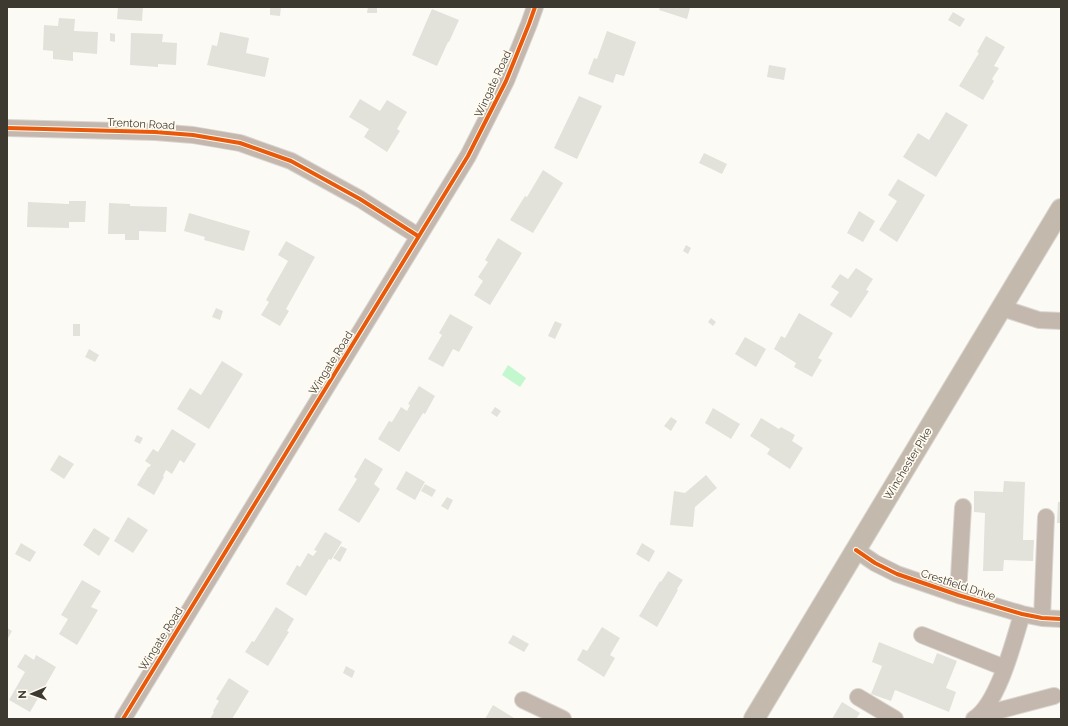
<svg xmlns="http://www.w3.org/2000/svg" width="1068" height="726" viewBox="0 0 1068 726" font-family="Raleway,sans-serif">
<rect width="100%" height="100%" fill="#fcfaf4"/>
<path fill="#c3f7ce" d="M508 365 526 378 520 387 502 375Z"/>
<path fill="#e2e2da" d="M118 7H143L142 21 117 19Z
M270 7H281L280 16 270 15Z
M368 7H377V13H367Z
M660 7H686L690 8 687 19 659 10Z
M432 9 459 20 449 42H448L437 66 412 55Z
M953 12 965 19 960 27 948 20Z
M59 18 75 19 74 31 98 32 97 54 73 52V61L53 59V51L43 50 44 25 58 26Z
M607 31 636 42 624 76 616 74 613 83 588 74 594 58 597 59Z
M220 32 249 38 246 53 269 58 265 77 207 65 212 45 217 46Z
M110 33 115 34V42L110 41Z
M131 33 163 34 162 42 177 43 176 65 158 64V67L130 65Z
M986 36 1005 47 994 66 999 68 992 79 994 81 983 100 959 86 979 53 977 52Z
M769 65 786 68 784 80 767 77Z
M579 96 602 106 577 159 554 148Z
M360 99 380 111 387 100 407 112 397 129 400 131 387 152 364 137 369 129 349 117Z
M946 112 968 125 936 177 903 157 918 133 929 140Z
M704 153 727 164 722 174 699 163Z
M543 170 563 183 533 233 510 220 525 196 527 197Z
M898 179 925 195 897 242 879 230 897 201 888 195Z
M69 201H86L85 222H69V228L27 227 28 202 69 204Z
M109 203 130 204V206L167 207 166 232 139 231V240H125V234H108Z
M859 211 875 221 863 242 847 233Z
M189 213 250 231 244 251 204 240 205 237 184 231Z
M498 238 522 253 490 305 474 295 483 281 478 277 488 262 485 260Z
M286 241 315 257 286 309 289 311 280 326 261 315 269 302 266 300 288 261 278 255Z
M686 245 691 248 688 254 683 251Z
M856 268 873 279 866 290 869 291 851 318 830 305 839 292 831 287 840 274 848 279Z
M216 308 223 311 220 320 212 317Z
M799 313 833 333 818 358 822 360 812 377 794 367 796 363 774 349 781 336 785 338Z
M450 314 473 327 459 352 453 349 443 367 428 359 442 335 439 333Z
M711 318 716 322 713 326 708 322Z
M555 321 562 324 555 339 548 336Z
M73 324H80V336H73Z
M745 337 766 349 756 367 735 354Z
M89 349 99 355 95 362 85 357Z
M222 361 243 374 209 429 177 409 190 388 201 395Z
M419 386 435 396 425 414 423 413 399 452 378 439 389 421 392 422 401 407 407 411 410 405 408 404Z
M495 407 501 411 497 417 491 413Z
M713 408 740 424 731 439 705 423Z
M671 417 677 421 671 431 664 426Z
M761 418 779 429 781 427 795 435 792 441 803 448 790 469 767 454 770 449 750 436Z
M172 429 196 444 184 463 180 460 172 474 166 470 163 476 164 477 154 495 137 485 148 467H149L151 465 145 461 153 449 158 452Z
M137 435 143 438 140 444 134 441Z
M59 455 74 464 64 479 50 470Z
M365 458 383 469 374 484 380 489 359 523 338 510 357 479 354 477Z
M406 471 425 482 415 500 396 489Z
M706 475 717 488 695 507 693 527 670 525 674 491 685 493Z
M1004 481 1025 482 1023 540H1034L1033 561 1004 560 1003 571H983L985 513 974 512V491L1003 492Z
M425 484 436 490 432 497 421 491Z
M447 497 453 500 448 510 441 506Z
M1058 502H1061V523H1057Z
M128 517 148 530 133 553 114 541Z
M94 528 110 538 99 556 83 545Z
M325 532 342 542 331 560 329 559 306 596 286 584 297 565 300 567 308 553 313 556 317 551 314 550Z
M21 543 36 552 30 562 15 554Z
M642 543 655 551 649 562 636 554Z
M341 546 347 549 340 562 333 558Z
M668 571 683 580 677 589 678 590 657 627 639 616 660 581 661 582Z
M82 580 101 591 91 607 98 610 77 645 59 634 68 619 61 615Z
M276 607 294 619 287 631 289 632 268 666 245 652 252 641 254 642Z
M602 627 620 638 610 655 615 658 604 677 577 660 583 649 587 651Z
M7 628 12 631 7 640Z
M513 635 529 644 524 652 508 643Z
M879 642 933 664 937 653 957 661 946 688 956 692 949 712 895 690 891 701 871 694 882 666 872 662Z
M25 654 34 660 36 655 56 667 30 712 9 700 25 672 17 667Z
M346 666 355 671 352 678 343 673Z
M229 678 249 691 232 719H210L214 712 213 711 219 701 216 699Z
M842 702 860 713 856 719H832Z
M493 705 514 718 513 719H485Z"/>
<g fill="none" stroke-linecap="round" stroke-linejoin="round">
<g stroke="#d9d6d2" stroke-width="18">
<path id="minor" d="M7 128 155 132 193 135 240 143 291 161 360 199 418 236
M1002 308 1039 320 1061 321
M856 550 875 563 897 574 958 595 1022 614 1042 618 1061 619
M958 595 963 507
M1042 618 1046 517
M922 635 1005 668
M858 697 895 719
M523 700 563 719
M123 719 468 156 506 81 529 24 535 7
M974 719C998 704 1014 641 1022 614
M979 719 978 716 1054 696"/>
</g>
<g stroke="#d9d6d2" stroke-width="22">
<path id="major" d="M754 719 1061 209"/>
</g>
<use href="#minor" stroke="#c4b7ad" stroke-width="16"/>
<use href="#major" stroke="#c4b9ad" stroke-width="20"/>
<g stroke="#fffbf1" stroke-width="6">
<path id="cycleway" d="M7 128 155 132 193 135 240 143 291 161 360 199 418 236
M856 550 875 563 897 574 958 595 1022 614 1042 618 1061 619
M123 719 468 156 506 81 529 24 535 7"/>
</g>
<use href="#cycleway" stroke="#e8590c" stroke-width="4"/>
</g>
<g text-anchor="middle" dominant-baseline="central" stroke-width="3.5" stroke-linejoin="round" paint-order="stroke">
<g font-size="11" fill="#3d3930" stroke="#fffbf1">
<text transform="translate(493 84) rotate(-65)">Wingate Road</text>
<text transform="translate(141 124) rotate(3)">Trenton Road</text>
<text transform="translate(331 363) rotate(-58)">Wingate Road</text>
<text transform="translate(908 464) rotate(-59)">Winchester Pike</text>
<text transform="translate(958 585) rotate(18)">Crestfield Drive</text>
<text transform="translate(161 639) rotate(-58)">Wingate Road</text>
</g>
</g>
<rect width="1068" height="726" fill="none" stroke="#3d3930" stroke-width="16"/>
<g transform="translate(32 694) rotate(268)" stroke="#fffbf1" stroke-width="3" paint-order="stroke">
<path d="M0-3L7 15L0 10L-7 15Z" fill="#3d3930"/>
<text y="-6" font-size="11" font-weight="bold" text-anchor="middle" fill="#3d3930">N</text>
</g>
</svg>
